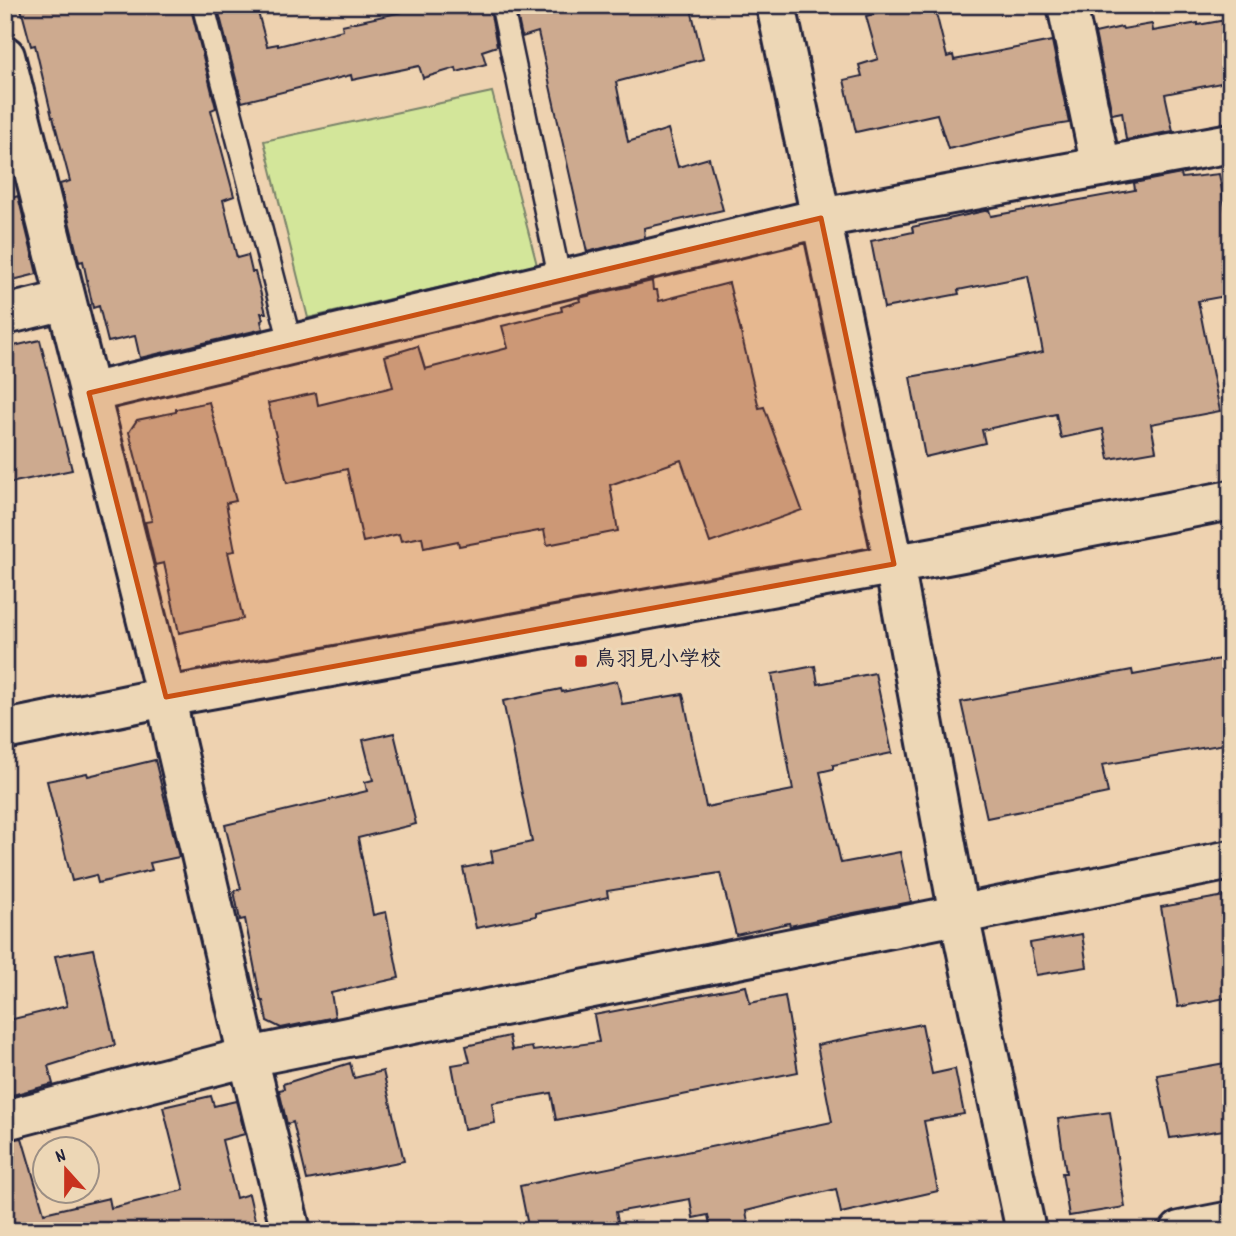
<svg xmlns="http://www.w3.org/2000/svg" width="1236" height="1236" viewBox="0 0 1236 1236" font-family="Dekko,'Klee One',sans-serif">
<rect width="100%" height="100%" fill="#eed2b0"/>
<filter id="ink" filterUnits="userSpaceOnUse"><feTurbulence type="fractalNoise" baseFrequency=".0143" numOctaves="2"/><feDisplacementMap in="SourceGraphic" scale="14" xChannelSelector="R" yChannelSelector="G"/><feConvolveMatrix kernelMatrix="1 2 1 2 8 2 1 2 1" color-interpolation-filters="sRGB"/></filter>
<g filter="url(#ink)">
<path fill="#d3e69a" stroke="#7a846a" stroke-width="2" d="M492 92 537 265 308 318 264 141Z"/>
<path fill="#cdaa8f" stroke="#22223b" stroke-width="2" d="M20 5H190L216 108 211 110 234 196 223 200 237 258 248 255 252 272H255L266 313H261L263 320 261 321 263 329 140 358 135 336 108 342 99 306 93 308 83 261 79 262 60 184 70 181 53 117H52L35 45 31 46Z
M217 5H256L267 46 278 44V46L343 30 342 25 402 12 399 5H489L497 46 482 51 486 64 457 72 456 68 423 78 419 66 352 80 351 75 242 102Z
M515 5H540L541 12 573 5H690L703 59 616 82 628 142 668 129 678 167 709 158 723 210 644 228 645 238 587 252 538 32 522 37Z
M911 5H934L947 57 953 55 954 60 1052 41 1069 123 1043 127 948 149 937 114 856 132 844 80 862 76 859 65 878 59 866 16Z
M1231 19V81L1165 94 1173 131 1126 140 1122 112 1112 114 1095 33 1122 27 1123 29 1152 24 1153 31 1198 23V25Z
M1181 174 1182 178 1219 174 1231 239V295L1198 301 1220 411 1151 424 1156 451 1109 459 1103 429 1061 438 1056 414 982 430 985 443 925 457 910 377 970 366V367L1043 352 1028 276 958 290 959 294 884 308 871 241 913 232 912 227 989 210 991 216 1135 190 1134 183Z
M18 196 37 274 5 282V200Z
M652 281 653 290H657L659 301 729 283 759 408 764 407 802 510 710 543 681 460 610 485 618 531 547 545 544 530 459 546 458 541 424 548 422 537 401 541 399 534 363 542 347 469 287 483 268 403 316 393 318 405 393 387 385 356 418 346 425 369 508 348 502 326 562 311 561 307 580 301 579 298Z
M40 340 72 470 5 484V348Z
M209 402 236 501 226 503 235 551 228 552 243 619 179 633 164 563 155 565 145 522 152 521 129 432 137 420 176 412V409Z
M1231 657V743L1102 765 1108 793 987 818 961 702 1132 670 1133 675Z
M815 666 818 684 875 673 892 753 833 765V769L820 772 841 863 900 852 911 902 843 915V914L790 926 789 923 736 935 720 873 607 891 608 897 536 913V916L476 928 463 868 493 862 491 851 532 842 503 701 561 689 562 692 617 681 622 704 683 694 706 807 793 790 772 674Z
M394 733 416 824 358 838 373 915 386 912 399 978 331 993 335 1017 281 1028 267 1021 263 1001H261L245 919 240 920 234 891 241 889 225 825 367 791 365 782 373 780 363 740Z
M155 760 179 857 150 863 152 870 98 883 96 875 72 881 47 781 87 773 88 776Z
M1231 895V997L1178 1007 1161 907Z
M1082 934 1087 967 1036 975 1030 943Z
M93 949 115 1045 48 1066 53 1084 5 1097V1021L67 1006 55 956Z
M746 986 750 1003 785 996 798 1072 556 1120 551 1093 492 1103 495 1123 464 1129 452 1065 470 1062 466 1046 509 1036 512 1050 532 1047 533 1051 599 1042 594 1015Z
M922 1024 932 1074 955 1069 964 1114 924 1121 938 1191 841 1213 836 1189 746 1211 748 1223 711 1230 708 1215 693 1218 690 1199 616 1212 620 1231H529L520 1186 593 1170 594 1171 832 1122 817 1045Z
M1231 1062V1129L1170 1138 1157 1075Z
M350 1063 354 1078 383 1071 404 1161 307 1180 293 1122 287 1124 279 1090 284 1089 283 1084Z
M211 1096 214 1106 236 1101 245 1134 222 1140 236 1198 249 1194 256 1224 231 1231H5V1141L22 1138 44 1213 109 1198 111 1208 184 1190 163 1107Z
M1110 1112 1125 1207 1069 1216 1062 1173H1066L1058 1119Z"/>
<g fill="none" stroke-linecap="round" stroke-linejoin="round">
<g stroke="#22223b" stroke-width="26">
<path id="service" d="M203 5 291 345
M502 5 560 280"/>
</g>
<g stroke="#22223b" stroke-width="44">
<path id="minor" d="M1067 5 1101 167
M5 56 166 697 175 742 248 1057 291 1231
M5 315 66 300
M89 393 821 218 1231 143
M5 1120 248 1057 1231 860
M1180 1231 1231 1221"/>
</g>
<g stroke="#22223b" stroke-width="44">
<path id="tertiary" d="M776 5 894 564 959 915 1026 1231
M5 730 166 697 957 553 1231 500"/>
</g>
<use href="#service" stroke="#edd7b6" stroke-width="21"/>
<use href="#minor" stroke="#edd7b6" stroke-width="38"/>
<use href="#tertiary" stroke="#edd7b6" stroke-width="38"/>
</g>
</g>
<path fill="#ca5113" fill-opacity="0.2" stroke="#ca5113" stroke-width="5" stroke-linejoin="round" d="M821 218 894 564 166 697 89 393Z"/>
<rect fill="#c8321e" stroke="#edd7b6" stroke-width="2.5" x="574" y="654" width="14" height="14" rx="3.5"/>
<g text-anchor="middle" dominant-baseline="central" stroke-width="6" stroke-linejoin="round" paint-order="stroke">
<g font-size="21" font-weight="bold" fill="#22223b" stroke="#edd7b6" text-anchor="start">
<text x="595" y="661">鳥羽見小学校</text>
</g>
</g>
<rect width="1236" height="1236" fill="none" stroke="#edd7b6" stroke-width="28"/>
<rect x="14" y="14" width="1208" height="1208" fill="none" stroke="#22223b" stroke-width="2.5" filter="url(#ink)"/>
<g transform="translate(66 1170) rotate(339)"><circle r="33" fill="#edd7b6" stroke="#9c8f85" stroke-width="2"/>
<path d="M0-5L12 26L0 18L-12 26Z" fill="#c8321e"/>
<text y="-10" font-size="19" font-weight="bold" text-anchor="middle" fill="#22223b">N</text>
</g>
</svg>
